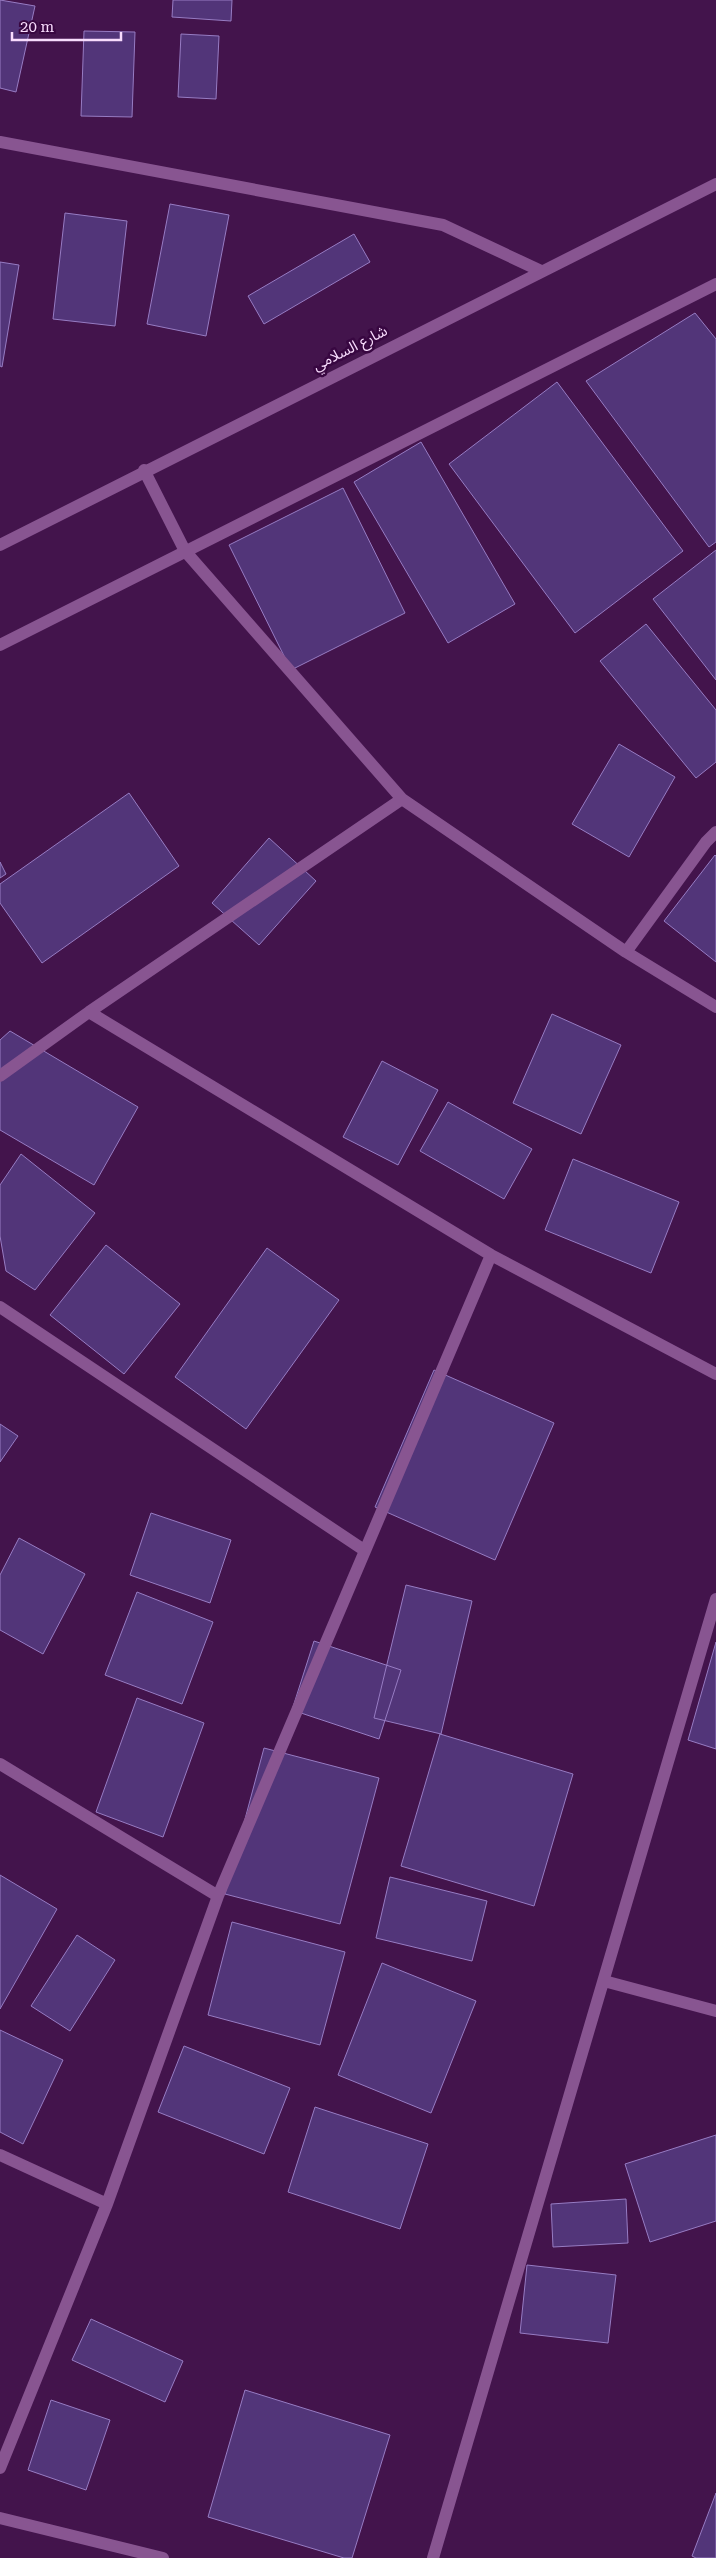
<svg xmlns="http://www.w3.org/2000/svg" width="716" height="2558" viewBox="0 0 716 2558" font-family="'Roboto Serif','Noto Sans Arabic',serif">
<rect width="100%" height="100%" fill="#43144c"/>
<path fill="#523579" stroke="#977cc3" d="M0 0 35 6 16 92 0 88Z
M173 0H232L231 21 172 17Z
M84 31 135 32 132 117 81 116Z
M181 34 219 36 216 99 178 97Z
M170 204 229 215 206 336 147 324Z
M65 213 127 221 115 326 53 319Z
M354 234 370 262 264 324 248 296Z
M0 262 19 265 2 367 0 366Z
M695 313 716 339V542L709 547 586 381Z
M557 382 683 551 575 633 449 464Z
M421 442 515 604 448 643 354 482Z
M343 488 405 613 291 670 229 545Z
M716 550V680L653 599Z
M646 624 716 710V762L696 778 600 661Z
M619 744 675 777 629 857 572 824Z
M129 793 179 866 42 963 0 903V884Z
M269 838 316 881 259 945 212 903Z
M715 855 716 856V962L664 921Z
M0 862 6 874 0 878Z
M552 1014 621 1045 581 1134 513 1103Z
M10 1031 138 1107 94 1185 0 1130V1040Z
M382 1061 438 1090 398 1165 343 1137Z
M448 1102 532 1149 504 1199 420 1151Z
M21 1154 95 1213 35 1290 6 1271 0 1236V1185Z
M573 1159 679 1202 651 1273 545 1230Z
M106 1245 180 1304 124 1374 50 1315Z
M267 1248 339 1300 246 1429 175 1377Z
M434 1370 554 1423 495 1560 375 1507Z
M0 1424 18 1436 0 1462Z
M151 1513 231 1540 210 1603 130 1575Z
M19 1538 85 1574 43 1654 0 1630V1575Z
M406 1585 472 1601 441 1734 374 1718Z
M137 1592 213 1622 182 1704 105 1675Z
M314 1641 401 1670 379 1739 292 1710Z
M716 1642V1749L688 1740Z
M137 1698 204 1723 163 1837 96 1812Z
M440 1734 573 1774 534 1906 401 1866Z
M264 1748 379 1778 340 1924 225 1894Z
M0 1875 57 1909 0 2009Z
M390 1877 487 1901 472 1961 376 1938Z
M232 1922 345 1952 320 2045 208 2015Z
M77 1935 115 1960 70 2031 31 2006Z
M382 1963 476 2001 431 2113 338 2075Z
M0 2030 63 2060 23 2144 0 2132Z
M184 2046 290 2088 264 2154 158 2112Z
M315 2107 428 2144 400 2229 288 2192Z
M716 2135V2221L650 2242 625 2164Z
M626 2199 628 2243 553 2247 551 2204Z
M527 2265 616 2275 608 2343 520 2333Z
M91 2319 183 2361 165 2402 72 2360Z
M245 2390 390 2435 352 2558H344L208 2517Z
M51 2400 110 2420 86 2490 28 2470Z
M716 2493V2558H696L692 2556Z"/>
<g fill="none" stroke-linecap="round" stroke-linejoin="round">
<path stroke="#885591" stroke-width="12" d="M0 142 443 225 541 271
M144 470 185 551 402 799 626 952 716 1007
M0 545 716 184
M0 645 716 284
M626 952 706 842 716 832
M89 1012 491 1255 716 1374
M0 1076 89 1012 402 799
M0 1307 364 1550
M0 1764 218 1896
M604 1981 716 2011
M0 2155 107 2204
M0 2468 107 2204 218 1896 491 1255
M0 2518 163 2558
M433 2558 716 1599"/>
</g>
<g text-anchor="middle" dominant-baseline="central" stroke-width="5" stroke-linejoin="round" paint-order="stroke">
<g font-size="15" fill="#f8dcfd" stroke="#380741">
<text transform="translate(350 348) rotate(-27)">شارع السلامي</text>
</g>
</g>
<path d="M12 32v8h109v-8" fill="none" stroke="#f8dcfd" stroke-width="2.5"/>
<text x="20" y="32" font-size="15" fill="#f8dcfd" stroke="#380741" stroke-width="4" paint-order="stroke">20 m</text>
</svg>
